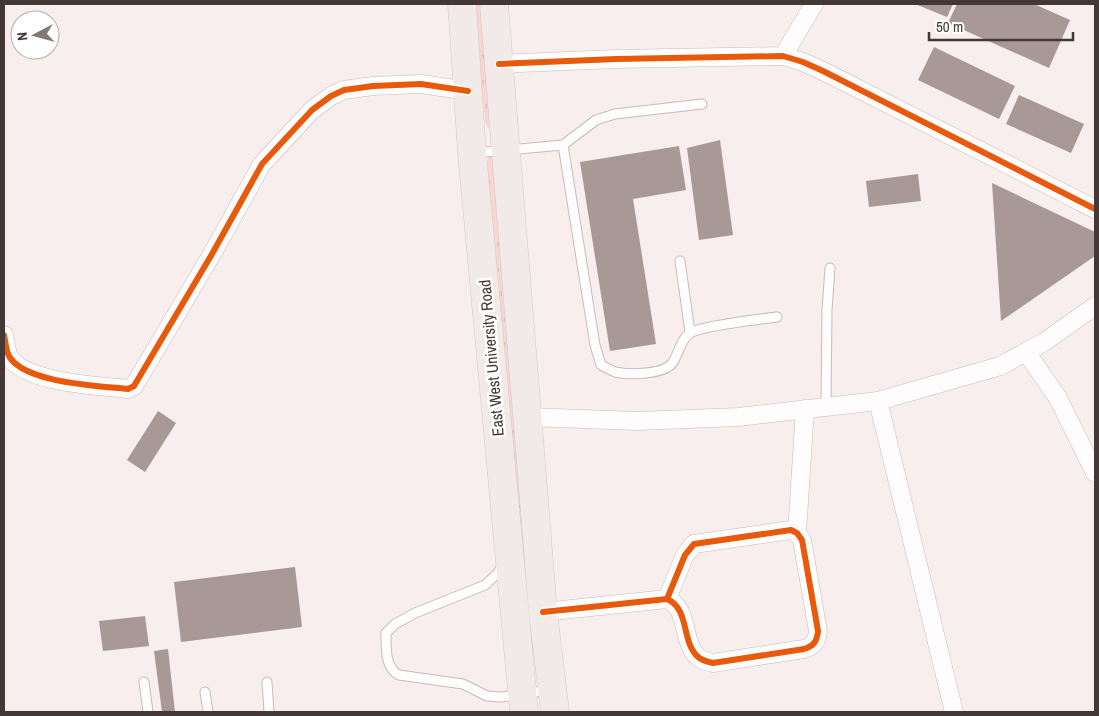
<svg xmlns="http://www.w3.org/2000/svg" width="1099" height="716" viewBox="0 0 1099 716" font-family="'Archivo Narrow',sans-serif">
<defs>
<pattern id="grass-tufts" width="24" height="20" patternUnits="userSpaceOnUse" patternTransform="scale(1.25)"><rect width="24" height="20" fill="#fad5d2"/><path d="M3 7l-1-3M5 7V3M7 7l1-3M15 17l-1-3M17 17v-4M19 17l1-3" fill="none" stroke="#d8b8b5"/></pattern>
</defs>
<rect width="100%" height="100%" fill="#f8eeed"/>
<path fill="url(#grass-tufts)" d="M475 4H488L493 127 488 128 485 122Z
M489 157H496L523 527 519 521 487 163Z"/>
<path fill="#a89896" d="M915 4H953L947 17Z
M957 4H1034L1070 20 1049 68 948 23Z
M934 47 1015 86 999 119 918 80Z
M1019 95 1084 124 1071 153 1006 124Z
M720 140 733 235 699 240 687 148Z
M679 146 686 190 633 199 656 344 610 351 580 162Z
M918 174 921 201 869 207 866 181Z
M992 183 1095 232V256L1001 321Z
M158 411 176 423 145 472 127 460Z
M295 567 302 627 181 642 174 582Z
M145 616 149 646 103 651 99 621Z
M168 649 175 712H162L154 651Z"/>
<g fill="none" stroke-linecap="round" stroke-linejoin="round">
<g stroke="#c6bcbb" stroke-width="11">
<path id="lane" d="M563 145 595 345 601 365C605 367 610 370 615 372 629 375 665 375 673 362 679 353 681 339 690 333 700 326 761 319 777 317
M475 153 563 145 596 120 615 114 702 104
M680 261 690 332
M826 407 827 310 830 268
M503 564 498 573 485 585 415 613 395 624 386 633C386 648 385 668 399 675L463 684 487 696 502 697 549 690
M144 682 148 712
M267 682 269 712
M205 692 208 712"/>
</g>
<g stroke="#c6bcbb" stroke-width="19">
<path id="street" d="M783 56 814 4
M499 64 616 59 783 56 803 62 823 71 1095 209
M4 335C5 341 6 348 8 354 20 383 100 386 128 389L134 386 212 254 262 164 312 110 331 96 344 90 373 86 421 84 468 91
M1026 352 1058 398 1095 473
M878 401 954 712
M528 417 638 421 738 417 878 401 1000 366 1044 342 1095 306
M797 533 805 409
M543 612 667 599C690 609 681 642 698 657 702 660 708 662 713 663L804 649C814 646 817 641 818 631L802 540 797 533 791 530 694 544 685 555 667 599"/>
</g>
<g stroke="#d0c9c9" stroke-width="29">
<path id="primary" d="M462 4 472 153 524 712
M494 4 543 612 555 712"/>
</g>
<use href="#lane" stroke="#fefcfc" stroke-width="9"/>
<use href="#street" stroke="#fefcfc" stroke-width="18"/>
<use href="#primary" stroke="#f2eae9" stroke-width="28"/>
<g stroke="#fff" stroke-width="9">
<path id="cycleway" d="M499 64 616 59 783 56 803 62 823 71 1095 209
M4 335C5 341 6 348 8 354 20 383 100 386 128 389L134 386 212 254 262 164 312 110 331 96 344 90 373 86 421 84 468 91
M543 612 667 599C690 609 681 642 698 657 702 660 708 662 713 663L804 649C814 646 817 641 818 631L802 540 797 533 791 530 694 544 685 555 667 599"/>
</g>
<use href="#cycleway" stroke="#e8590c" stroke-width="6"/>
</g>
<g text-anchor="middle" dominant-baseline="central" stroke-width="5" stroke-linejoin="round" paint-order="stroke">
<g font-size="16" fill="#443836" stroke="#fff">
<text transform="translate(491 358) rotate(-95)">East West University Road</text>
</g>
</g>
<rect width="1099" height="716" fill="none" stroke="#443836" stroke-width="10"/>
<g transform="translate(35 35) rotate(264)"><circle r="24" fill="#ffffff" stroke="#b4afaf"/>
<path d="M0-4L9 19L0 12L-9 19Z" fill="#837876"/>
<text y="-8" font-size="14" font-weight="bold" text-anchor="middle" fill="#443836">N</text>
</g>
<path d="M929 32v8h144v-8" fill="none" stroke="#443836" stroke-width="2.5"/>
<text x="936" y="32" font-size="15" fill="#443836" stroke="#ffffff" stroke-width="4" paint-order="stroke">50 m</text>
</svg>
